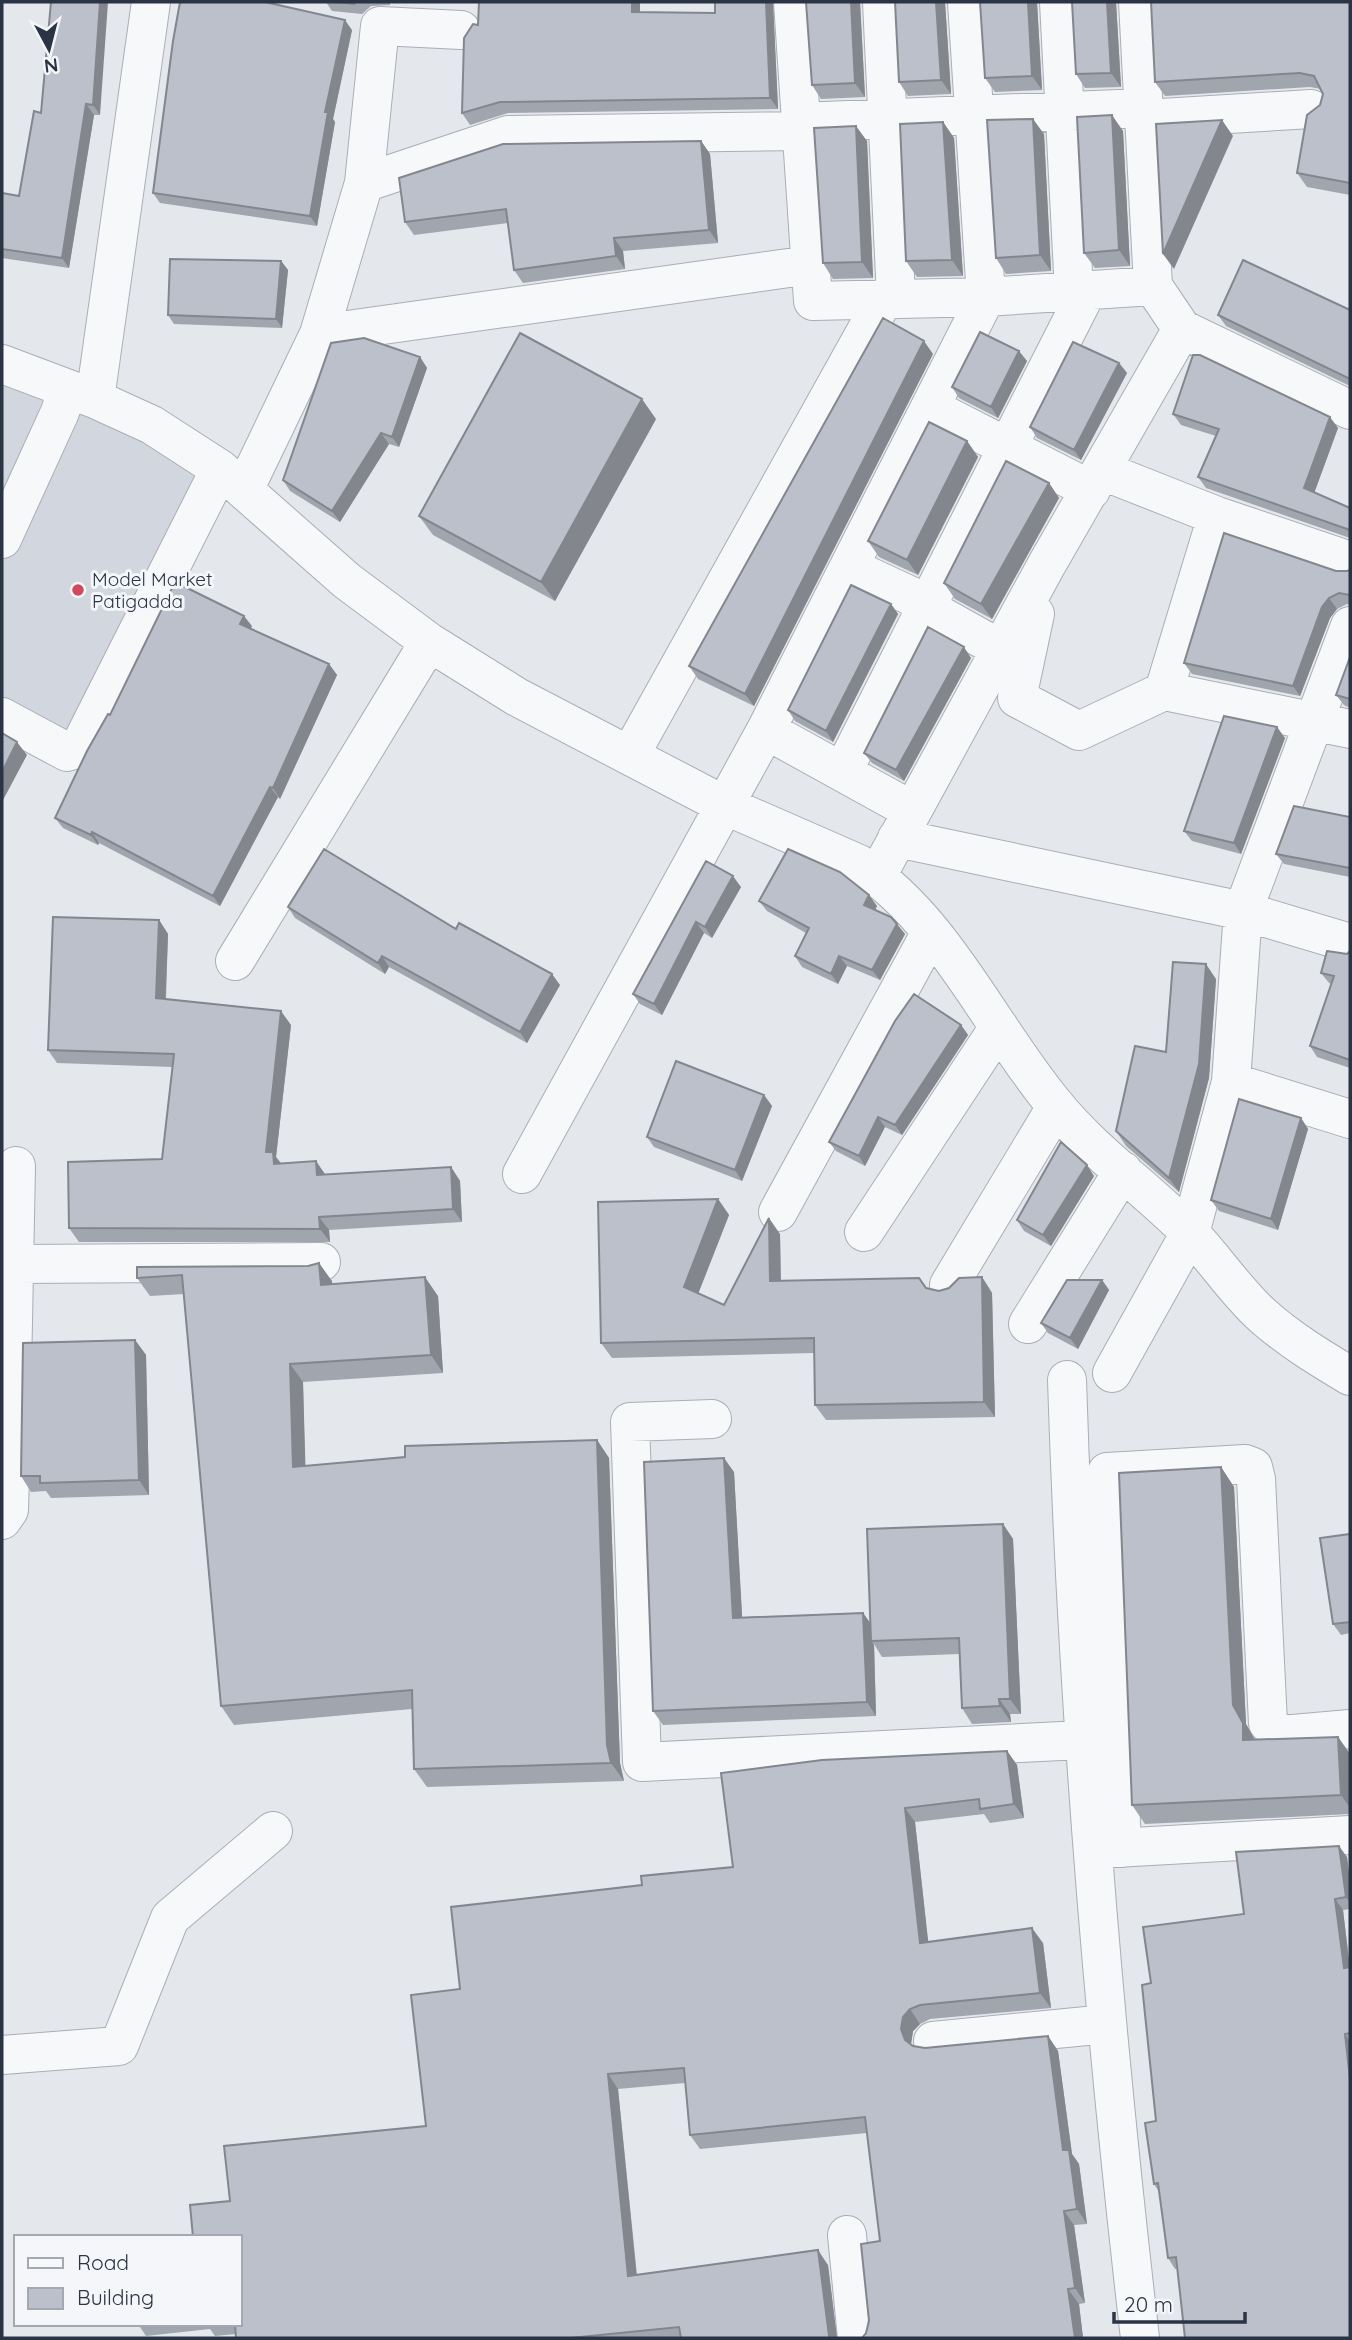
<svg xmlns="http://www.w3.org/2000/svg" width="1352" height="2340" viewBox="0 0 1352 2340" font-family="Quicksand,sans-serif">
<rect width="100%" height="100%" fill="#e4e7ec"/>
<path fill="#d2d6de" d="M2 364 215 469 72 748 2 710Z"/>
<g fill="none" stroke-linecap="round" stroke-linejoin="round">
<g stroke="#a9aeb7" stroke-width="40">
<path id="minor" d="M793 2 813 301 986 297 1153 286 1182 329 1350 410
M882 2 896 297
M1059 2 1074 292
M1138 2 1153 286
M1145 119 1311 109
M800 122 1143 108
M364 183 380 26 461 30
M319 334 810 265
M2 364 95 399 152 425 220 469 347 581 429 642 517 697 724 805 859 864C946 922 990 1027 1055 1105 1094 1153 1147 1189 1190 1233 1215 1259 1236 1292 1263 1316 1290 1340 1320 1358 1350 1376
M95 399 151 2
M931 408 1091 490
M1103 471 1217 516 1350 561
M244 490 319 334 364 183 508 135 801 131
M2 539 60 412 67 389
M849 567 926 603 925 607 1002 650
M1035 614 1017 698 1079 731 1164 691 1350 729
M1164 691 1217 516
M2 717 67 752 79 748 220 469
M766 730 911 810
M630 755 885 297
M843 771 1087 291
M897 838 1243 911 1350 943
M877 876 1047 564 1182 329
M235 961 429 642
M1231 1082 1350 1119
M522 1174 766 730 986 297 967 2
M778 1212 930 934
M864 1232 999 1027
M15 1264 321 1262
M949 1285 1056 1107
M1028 1324 1123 1171
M1112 1373 1190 1233 1231 1082 1243 911 1350 626
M1067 1380C1077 1701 1103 2020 1140 2338
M712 1419 630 1422 642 1762 1082 1740
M2 1520 9 1510 10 1477 16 1166
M1122 1848 1107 1472 1245 1464 1253 1467 1256 1479 1268 1723 1281 1735 1350 1729
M1097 1849 1350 1835
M933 2041 1107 2024
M2 2055 119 2046 170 1918 273 1831
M847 2235 857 2338"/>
</g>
<use href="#minor" stroke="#f7f8fa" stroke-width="38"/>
</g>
<path fill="#a1a5ae" d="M51 2 100 115H94L69 268 2 258V193L19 196 41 113Z
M326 2H390V5L371 6 362 14 332 11Z
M640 2V12L715 13V2H773L778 109 508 113 470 125 462 113 478 25Z
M806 2H860L865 97 821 99 812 85Z
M945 2 951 94 908 96 899 82Z
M980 2H1037L1042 90 995 92 985 78Z
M1116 2 1121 87 1085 88 1076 74Z
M1350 2V195L1307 187 1297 173 1320 105 1323 94 1321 89 1310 87 1165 96 1155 82Z
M352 30 333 119 335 122 317 226 160 203 153 193Z
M943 122 954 138 963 276 917 277 906 261Z
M1123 131 1130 266 1095 268 1084 253Z
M1044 134 1051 271 1006 274 996 258Z
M701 141 710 154 718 243 623 251 625 269 523 283 514 270 508 223 414 235 405 222Z
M867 141 873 278 833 279 823 263Z
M281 261 288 270 282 328 174 324 168 315Z
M1350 310V386L1226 326 1218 315Z
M933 354 754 706 698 679 689 666Z
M420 357 427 368 399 447 389 444 340 522 290 491 283 480Z
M1027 361 998 418 959 398 952 387Z
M1119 363 1127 373 1081 460 1037 438 1030 427Z
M1173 414 1338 428 1314 493 1350 508V538L1206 488 1198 477 1216 436 1181 425Z
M656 419 555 601 433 535 419 516Z
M967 441 978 457 918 575 879 557 868 541Z
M1049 483 1059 498 992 619 955 599 944 583Z
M1350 570V605L1347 604 1337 609 1330 618 1300 696 1192 674 1184 663 1336 571H1347Z
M891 604 898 614 833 742 795 721 788 710Z
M252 626 250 629 329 664 337 675 280 799 278 797 220 906 99 843 98 845 63 828 55 818 110 715Z
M1350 657V708L1344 705 1336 695Z
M971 658 904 781 872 763 864 753Z
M1285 738 1241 854 1192 841 1184 831Z
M1350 817V877L1284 864 1276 854Z
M706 861 741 887 712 938 704 933 662 1015 640 1004 633 994Z
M759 901 877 906 875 910 905 934 880 980 847 966 838 984 802 967 795 956 806 933 767 911Z
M288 907 560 985 527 1043 389 967 385 974 295 918Z
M159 920 168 934 166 999 291 1025 276 1157 281 1163 325 1175 451 1167 460 1181 462 1222 329 1230 330 1242H79L69 1228 162 1159 173 1067 57 1063 48 1050Z
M1350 951V1068L1317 1057 1310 1046 1331 984 1329 983 1321 973Z
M1216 979 1209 1078 1179 1192 1126 1146 1116 1131Z
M961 1025 968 1035 902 1135 885 1127 865 1166 836 1151 829 1142Z
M764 1095 772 1106 742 1181 654 1147 647 1137Z
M1301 1118 1308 1129 1278 1230 1219 1211 1211 1200Z
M1094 1176 1051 1246 1024 1231 1017 1220Z
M718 1199 729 1215 698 1293 724 1305 780 1234 781 1281 926 1288 939 1291 982 1277 992 1293 995 1417 826 1420 815 1405 814 1353 612 1358 601 1343Z
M137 1267 332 1281V1284L438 1296 443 1373 303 1382 305 1466 597 1440 609 1458 620 1763 624 1781 427 1787 414 1769 412 1709 234 1725 221 1706 184 1294 150 1296 137 1278Z
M1102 1280 1109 1290 1078 1349 1048 1333 1041 1323Z
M135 1340 146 1355 149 1495 51 1498 46 1491 31 1492 21 1476Z
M1221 1467 1234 1487 1246 1724 1255 1740 1338 1737 1350 1754V1814L1145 1824 1132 1805Z
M734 1472 742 1618 863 1613 871 1624 1003 1524 1013 1539 1021 1714H1010L1011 1722 972 1724 962 1708 959 1654 882 1657 874 1644 876 1716 663 1725 653 1711Z
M1350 1534V1633L1341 1635 1333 1624Z
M1007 1751 1017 1765 1024 1818 990 1823 984 1814 915 1822 928 1942 1043 1943 1051 2008 930 2019 920 2024 913 2031 911 2044 913 2046 925 2048 1048 2036 1058 2051 1072 2154 1079 2164 1087 2224 1074 2225 1085 2303 1079 2304 1083 2338H862L866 2333 880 2241 867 2133 700 2149 690 2135 685 2083 618 2089 637 2275 828 2265 837 2338H236V2334L215 2336 210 2329 146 2336 138 2324H240L230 2201 426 2126 460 1989 642 1885 733 1867Z
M1347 1857 1350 1882V1909L1343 1910 1350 1967V2338L1177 2269H1175L1168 2258 1159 2192 1154 2184 1156 2121 1151 1983 1244 1914Z"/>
<path fill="#83868d" d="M100 2H108L100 115 93 105Z
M632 2H640V23L632 12Z
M766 2H773L778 109 770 98Z
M851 2H860L865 97 855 83Z
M936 2H945L951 94 941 80Z
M1028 2H1037L1042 90 1032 76Z
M1107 2H1116L1121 87 1111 73Z
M345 20 352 30 333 119 335 122 317 226 310 216 325 112Z
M86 104 94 115 69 268 62 258Z
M1112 115 1123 131 1130 266 1119 250Z
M1033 119 1044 134 1051 271 1040 255Z
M1222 120 1233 136 1174 269 1163 254Z
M943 122 954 138 963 276 952 260Z
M856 126 867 141 873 278 862 262Z
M701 141 710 154 718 243 709 230Z
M614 238 623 251 625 269 616 256Z
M281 261 288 270 282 328 276 319Z
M924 341 933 354 754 706 745 694Z
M1019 351 1027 361 998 418 991 407Z
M420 357 427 368 399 447 392 437Z
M1119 363 1127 373 1081 460 1074 450Z
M642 399 656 419 555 601 541 582Z
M1330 417 1338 428 1312 499 1304 488Z
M381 433 389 444 340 522 332 511Z
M967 441 978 457 918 575 907 560Z
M1049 483 1059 498 992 619 981 604Z
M1329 598 1337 609 1330 618 1300 696 1293 686 1322 607Z
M891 604 898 614 833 742 826 731Z
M244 616 252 626 248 635 240 624Z
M964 647 971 658 904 781 896 770Z
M329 664 337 675 280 799 273 788Z
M1277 727 1285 738 1241 854 1234 843Z
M17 742 27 755 2 802V772Z
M270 787 278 797 220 906 213 896Z
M92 832 99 843 98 845 91 835Z
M733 876 741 887 712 938 705 927Z
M869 895 877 906 872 916 864 905Z
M159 920 168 934 165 1011 156 998Z
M696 922 704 933 662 1015 654 1004Z
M897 924 905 934 880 980 872 970Z
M382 956 389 967 385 974 378 963Z
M839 956 847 966 838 984 831 974Z
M1206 964 1216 979 1209 1078 1179 1192 1169 1178Z
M552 974 560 985 527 1043 520 1032Z
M281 1011 291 1025 276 1157 282 1165 283 1177 266 1152Z
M961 1025 968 1035 902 1135 895 1125Z
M764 1095 772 1106 742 1181 735 1170Z
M878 1117 885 1127 865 1166 859 1156Z
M1301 1118 1308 1129 1278 1230 1271 1219Z
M316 1161 325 1174 317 1175Z
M1087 1165 1094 1176 1051 1246 1043 1235Z
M451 1167 460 1181 462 1222 453 1209Z
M718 1199 729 1215 695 1302 684 1287Z
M319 1217 329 1230 330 1242 320 1229Z
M769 1218 780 1234 781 1297 770 1281Z
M319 1263 332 1281 333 1303 321 1285Z
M425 1277 438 1296 443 1373 431 1355Z
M982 1277 992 1293 995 1417 984 1402Z
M1102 1280 1109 1290 1078 1349 1070 1338Z
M135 1340 146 1355 149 1495 139 1480Z
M290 1364 303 1382 306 1486 293 1467Z
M597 1440 609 1458 620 1763 624 1781 611 1763 607 1745Z
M724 1458 734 1472 743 1632 733 1618Z
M1221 1467 1234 1487 1246 1724 1256 1742 1243 1740 1233 1705Z
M1003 1524 1013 1539 1021 1714 1010 1699Z
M863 1613 873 1627 871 1641 874 1645 876 1716 867 1702Z
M999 1699 1010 1714 1011 1722 1000 1706Z
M1338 1737 1350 1754V1808L1341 1795Z
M1007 1751 1017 1765 1024 1818 1014 1804Z
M905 1808 915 1822 930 1958 920 1943Z
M1339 1846 1347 1857 1350 1882V1903L1346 1897Z
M1335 1899 1343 1910 1350 1970 1344 1968Z
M1032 1928 1043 1943 1051 2008 1040 1993Z
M910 2009 920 2024 913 2031 911 2044 916 2054 905 2040 901 2029 903 2017Z
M1345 2034 1350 2042V2079Z
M1048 2036 1058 2051 1072 2154 1079 2164 1087 2224 1077 2209 1063 2150Z
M608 2074 618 2089 638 2290 628 2276Z
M1064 2211 1074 2225 1085 2303 1075 2288Z
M818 2250 828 2265 837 2338H831L829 2336Z
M1068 2289 1079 2304 1083 2338H1075Z"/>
<path fill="#bbc0ca" stroke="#83868d" stroke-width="2" d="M51 2H100L93 105 86 104 62 258 2 249V193L19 196 34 111 41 113Z
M180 2H265L345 20 325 112H328L310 216 153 193 173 41Z
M337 2H356L354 4Z
M479 2H632V12L715 13V2H766L770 98 500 102 462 113 464 38 473 24 478 25Z
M806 2H851L855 83 812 85Z
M895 2H936L941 80 899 82Z
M980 2H1028L1032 76 985 78Z
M1072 2H1107L1111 73 1076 74Z
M1151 2H1350V183L1297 173 1307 115 1320 105 1323 94 1314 76 1300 73 1155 82Z
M1112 115 1119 250 1084 253 1077 117Z
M1033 119 1040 255 996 258 987 120Z
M1222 120 1163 254 1156 124Z
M943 122 952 260 906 261 900 124Z
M856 126 862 262 823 263 814 128Z
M701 141 709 230 614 238 616 256 514 270 506 209 405 222 399 178 503 144Z
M170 259 281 261 276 319 168 315Z
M1243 260 1350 310V379L1218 315Z
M883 318 924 341 745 694 689 666Z
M980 332 1019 351 991 407 952 387Z
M520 333 642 399 541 582 419 516Z
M364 338 420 357 392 437 381 433 332 511 283 480 331 343Z
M1073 342 1119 363 1074 450 1030 427Z
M1193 355H1200L1330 417 1304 488 1350 508V530L1198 477 1219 429 1173 414Z
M929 422 967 441 907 560 868 541Z
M1006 461 1049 483 981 604 944 583Z
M1224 533 1336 571H1347L1350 570V595L1339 593 1329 598 1322 607 1293 686 1184 663Z
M175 582 244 616 240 624 329 664 273 788 270 787 213 896 92 832 91 835 55 818 87 751 108 714 110 715Z
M851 585 891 604 826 731 788 710Z
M928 627 964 647 896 770 864 753Z
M1350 657V699L1336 695Z
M1224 716 1277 727 1234 843 1184 831Z
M2 733 17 742 2 772Z
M1294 806 1350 817V868L1276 854Z
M324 849 456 929 459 923 552 974 520 1032 382 956 378 963 288 907Z
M788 849 840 872 869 895 864 905 891 917 897 924 872 970 839 956 831 974 795 956 809 928 759 901Z
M706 861 733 876 705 927 696 922 654 1004 633 994Z
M53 917 159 920 156 998 281 1011 266 1152H273L274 1164 316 1161 317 1175 451 1167 453 1209 319 1217 320 1229 69 1228 68 1162 162 1159 174 1054 48 1050Z
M1327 951 1347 954 1350 951V1060L1310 1046 1334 976 1321 973Z
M1173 962 1206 964 1199 1064 1169 1178 1116 1131 1135 1046 1166 1052Z
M914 994 961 1025 895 1125 878 1117 859 1156 829 1142 895 1021Z
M676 1061 764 1095 735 1170 647 1137Z
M1239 1099 1301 1118 1271 1219 1211 1200Z
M1061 1142 1087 1165 1043 1235 1017 1220Z
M718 1199 684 1287 724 1305 769 1218 770 1281 919 1278 926 1288 939 1291 949 1288 959 1278 982 1277 984 1402 815 1405 814 1338 601 1343 598 1202Z
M319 1263 321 1285 425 1277 431 1355 290 1364 293 1467 405 1457V1446L597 1440 607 1745 611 1763 414 1769 412 1690 221 1706 182 1275 137 1278V1267L308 1266Z
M1067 1280H1102L1070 1338 1041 1323Z
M135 1340 139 1480 40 1483V1476H21L23 1343Z
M724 1458 733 1618 863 1613 867 1702 653 1711 644 1462Z
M1221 1467 1233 1705 1243 1723V1740L1338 1737 1341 1795 1132 1805 1119 1473Z
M1003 1524 1010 1699H999L1000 1706 962 1708 959 1638 871 1641 867 1529Z
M1350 1534V1622L1333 1624 1320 1538Z
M1007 1751 1014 1804 980 1809 979 1799 905 1808 920 1943 1032 1928 1040 1993 920 2005 910 2009 903 2017 901 2029 905 2040 913 2046 925 2048 1048 2036 1063 2150H1069L1077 2209 1064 2211 1075 2288 1068 2289 1075 2338H862L866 2333 869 2321 861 2244 880 2241 865 2117 690 2135 684 2068 608 2074 628 2276 818 2250 829 2336 832 2338H681L679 2327 570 2338H236L235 2324H240V2237H193L190 2205 230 2201 224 2146 426 2126 411 1995 460 1989 451 1907 642 1885 641 1876 733 1867 721 1773 822 1760Z
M1339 1846 1346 1897 1335 1899 1344 1968 1350 1967V2033L1345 2034 1350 2079V2338H1185L1176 2257 1168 2258 1158 2183 1154 2184 1145 2123 1156 2121 1142 1985 1151 1983 1143 1927 1244 1914 1236 1852Z"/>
<circle fill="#d1495b" stroke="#f4f6f9" stroke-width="2.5" cx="78" cy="590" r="7"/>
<g text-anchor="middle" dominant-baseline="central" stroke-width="6" stroke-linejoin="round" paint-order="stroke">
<g font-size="19" fill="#2b3445" stroke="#f4f6f9" text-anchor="start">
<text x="92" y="579">Model Market<tspan x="92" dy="22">Patigadda</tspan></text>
</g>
</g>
<rect width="1352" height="2340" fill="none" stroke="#2b3445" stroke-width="7"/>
<rect x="14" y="2235" width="228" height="91" fill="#f4f6f9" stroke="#a4a8b1" stroke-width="2"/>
<rect x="28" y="2258" width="35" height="10" fill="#f7f8fa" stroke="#a4a8b1" stroke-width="2"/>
<text x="77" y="2270" font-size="21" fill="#2b3445">Road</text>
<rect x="28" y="2288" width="35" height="21" fill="#bbc0ca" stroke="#a4a8b1" stroke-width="2"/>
<text x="77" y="2305" font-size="21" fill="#2b3445">Building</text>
<g transform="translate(49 49) rotate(173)" stroke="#f4f6f9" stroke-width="5" paint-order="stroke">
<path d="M0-5L12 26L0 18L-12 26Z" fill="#2b3445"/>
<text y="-10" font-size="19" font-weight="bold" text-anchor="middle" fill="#2b3445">N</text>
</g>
<path d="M1114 2312v10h131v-10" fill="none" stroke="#2b3445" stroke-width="3.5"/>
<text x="1124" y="2312" font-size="21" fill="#2b3445" stroke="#f4f6f9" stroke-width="5" paint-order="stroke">20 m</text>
</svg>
